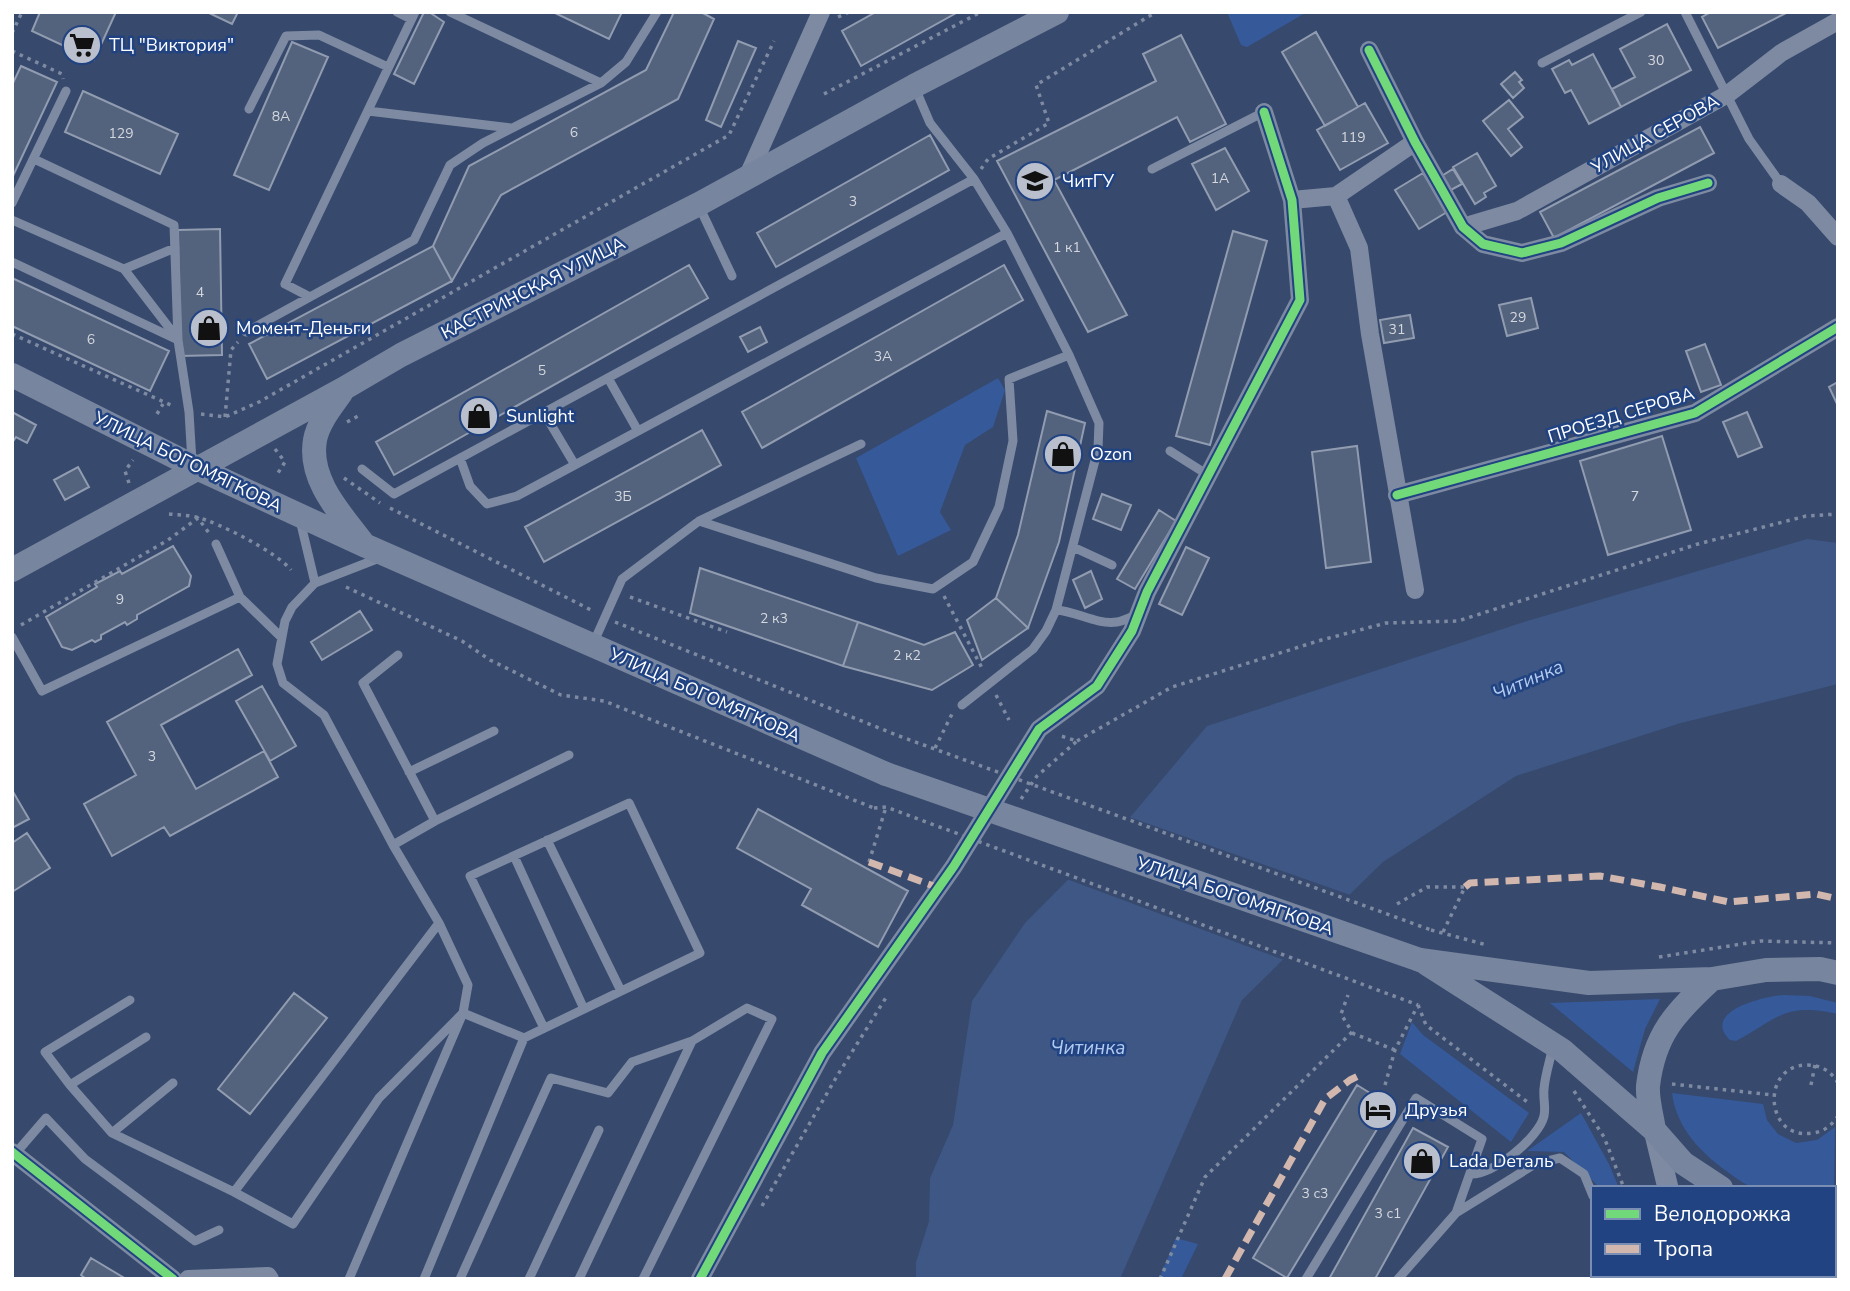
<svg xmlns="http://www.w3.org/2000/svg" width="1850" height="1291" viewBox="0 0 1850 1291" font-family="'Nunito Sans',sans-serif">
<rect width="100%" height="100%" fill="#37496c"/>
<path fill="#355999" d="M1227 12H1307L1247 47 1241 45Z
M998 378 1005 390 993 427 965 445 940 512 951 530 898 556 856 458Z
M1784 995 1810 996 1838 1003V1014C1784 1002 1779 1018 1736 1041L1730 1040C1700 1011 1766 996 1784 995Z
M1660 999 1645 1029 1633 1072 1550 1003Z
M1412 1022 1423 1035 1529 1113 1511 1142 1400 1054Z
M1672 1093 1763 1104 1767 1120 1778 1134 1796 1143 1817 1140 1835 1127 1834 1188C1809 1188 1782 1191 1758 1188 1748 1187 1737 1179 1729 1173 1702 1154 1676 1128 1672 1093Z
M1581 1113 1609 1164 1619 1188H1600L1564 1152 1527 1151Z
M1176 1238 1198 1244 1181 1279H1159Z"/>
<path fill="#3e5784" d="M1807 539 1838 543V684L1681 723 1516 776 1383 862 1242 1000 1120 1279H916V1262L929 1221 930 1178 953 1125 972 1001 1025 923 1132 815 1207 726 1527 621Z"/>
<path fill="#37496c" d="M1126 816 1353 896 1287 961 1064 878Z"/>
<path fill="#53627d" stroke="#919cb0" stroke-width="2" d="M40 12H116L94 60 32 31Z
M207 12H238L232 24Z
M424 12H429L444 22 414 84 394 74Z
M553 12H622L609 39Z
M674 12H701L714 19 678 99 501 195 452 281 433 246 469 166 646 70Z
M876 12H958L861 66 842 31Z
M1711 12H1788L1718 48 1702 17Z
M1667 24 1691 70 1621 107 1612 89 1635 77 1620 49Z
M1316 32 1358 107 1325 126 1282 52Z
M1181 35 1226 124 1190 142 1177 117 1054 180 1127 315 1088 332 997 161 1156 81 1143 54Z
M738 41 756 48 721 127 706 120Z
M292 42 328 57 269 190 234 175Z
M1593 54 1621 107 1589 124 1571 90 1565 93 1552 69 1569 60 1572 65Z
M21 66 57 82 12 178V85Z
M1515 72 1522 80 1519 82 1524 88 1513 98 1501 84Z
M83 91 178 134 160 174 65 132Z
M1509 100 1523 117 1508 129 1522 147 1511 156 1483 121Z
M1365 103 1388 143 1340 170 1317 130Z
M1700 127 1714 153 1554 238 1540 212Z
M930 135 949 170 776 267 757 233Z
M1225 148 1249 191 1216 210 1192 164Z
M1477 153 1496 186 1484 193 1486 197 1475 204 1453 167Z
M1453 169 1462 184 1449 191 1440 177Z
M1423 173 1447 212 1419 229 1395 190Z
M220 229 222 355 180 356 178 230Z
M1233 231 1267 241 1210 445 1176 436Z
M433 246 452 281 267 379 249 344Z
M689 265 708 298 394 475 376 442Z
M1004 265 1023 300 762 448 742 412Z
M12 278 169 351 150 391 12 326Z
M1531 298 1538 328 1507 336 1499 305Z
M1410 315 1414 338 1384 343 1380 320Z
M760 327 767 342 748 352 740 337Z
M1705 344 1721 385 1701 392 1686 351Z
M1838 382V406L1829 387Z
M1047 411 1085 423 1059 542 1028 628 996 598 1018 535Z
M12 412 36 425 27 443 16 437 12 443Z
M1747 412 1762 447 1738 457 1723 422Z
M702 430 721 465 544 562 525 527Z
M1662 436 1691 530 1608 555 1580 461Z
M1357 446 1371 562 1326 568 1312 452Z
M78 467 89 487 65 500 54 480Z
M1102 494 1131 505 1121 530 1093 519Z
M1159 510 1176 521 1135 589 1117 579Z
M173 546 191 576 189 586 137 615V619L127 625 125 622 101 635V639L95 642 92 640 72 650 62 647 46 617 97 587 95 584 120 571 122 574Z
M1186 547 1209 558 1182 615 1159 604Z
M700 568 858 622 843 666 690 613Z
M1091 571 1102 599 1085 608 1073 580Z
M996 598 1028 628 982 660 967 620Z
M360 611 372 630 322 660 311 642Z
M858 622 924 645 955 632 973 665 932 690 843 666Z
M238 649 252 675 161 725 196 789 264 751 278 777 170 836 164 827 112 856 84 804 136 775 107 722Z
M262 686 296 746 270 761 236 701Z
M12 790 29 819 12 828Z
M758 809 908 891 878 947 802 905 811 889 737 848Z
M27 833 50 868 12 892V843Z
M294 993 327 1018 250 1114 218 1089Z
M1357 1085 1391 1106 1287 1278 1253 1258Z
M1413 1128 1448 1147 1375 1279H1329Z
M91 1258 126 1279H86L81 1275Z"/>
<g fill="none" stroke-linecap="round" stroke-linejoin="round">
<path stroke="#7d8aa2" stroke-width="3.5" stroke-dasharray="3.5 5" stroke-linecap="butt" d="M838 17 849 12
M12 33 22 12
M12 51 62 74 63 79
M824 94 981 12
M981 169 988 159 1049 123 1036 85 1156 12
M12 334 173 406
M157 414 163 404
M201 414 225 417 259 402 729 135 774 41
M225 417 231 350 238 342
M347 422 360 415
M275 449 285 462 276 476
M344 478 380 503
M129 483 125 471 133 460
M390 508 593 611
M169 514C178 515 187 515 196 517 218 522 278 553 291 570
M346 587 462 641 490 660 561 695 604 701 874 808
M944 596 983 670
M630 597 727 632
M615 622 899 736
M21 625 168 540 198 518 209 533
M996 695 1009 720
M1077 741 1172 687 1318 641 1386 623 1458 621 1698 544 1806 516 1838 514
M935 748 953 712
M1021 799 1037 776 1077 741 1061 736
M869 862 886 807
M1397 904 1427 887H1465L1442 934
M1431 930 1487 945
M1659 957 1761 941 1838 943
M1418 1005 1426 1025 1530 1104
M1352 1033 1395 1050
M1838 1083C1831 1071 1821 1065 1807 1065 1760 1065 1765 1141 1812 1133 1824 1132 1832 1125 1838 1116
M1672 1084 1773 1095
M1385 1085 1395 1050 1418 1005
M1811 1085 1815 1065
M1574 1091 1604 1137 1624 1188
M762 1206 837 1076 887 996
M1657 1275 1658 1279
M1160 1279 1205 1177 1352 1032 1341 1014 1348 995"/>
<path stroke="#7d8aa2" stroke-width="9" d="M397 12 411 19
M450 12 601 83
M1685 12 1749 139 1781 184
M1542 63 1641 12
M915 88 930 123 974 179 1007 233 1069 355 1099 423 1098 449 1056 610 1046 631 1033 649 962 705
M249 109 286 36 319 35 388 67
M368 111 511 128
M34 159 174 225 178 340
M1152 169 1264 112
M12 203 66 91
M699 206 732 276
M12 220 124 269 177 338
M12 262 178 340 189 412 192 462
M124 269 175 248
M310 297 285 284 415 12
M246 332 414 240 450 165 483 143 601 83 626 62 657 12
M608 378 638 431
M544 413 575 465
M1170 451 1208 475
M460 458 470 486 487 504 517 496 1007 233
M362 469 394 494 974 179
M300 520 315 583
M699 521 876 578 933 589 973 562 999 507 1013 441 1009 379 1069 355
M216 544 240 597 281 637
M1073 547 1112 565
M382 557 315 583 292 607 285 621 277 664 283 683 324 715 393 845
M1056 610C1076 611 1096 625 1117 622 1124 621 1131 617 1138 614
M12 637 42 691 240 597
M593 644 622 579 699 521 861 444
M398 655 363 683 435 821 569 755
M409 772 494 731
M435 821 393 845 439 923
M547 840 621 991
M514 856 584 1009
M439 923 468 985 463 1013 379 1098 293 1224 234 1192Z
M130 1000 45 1052 70 1085 112 1133 234 1192
M70 1085 146 1037
M112 1133 173 1083
M15 1154 46 1118 85 1159 195 1241 219 1230
M1470 1174C1492 1176 1539 1138 1544 1116 1546 1107 1543 1099 1544 1089 1545 1075 1550 1061 1553 1046
M1622 1275 1623 1279
M349 1279 463 1013 524 1038 700 953 629 803 470 876 544 1028
M424 1279 524 1038
M460 1279 551 1078 608 1093 632 1062 692 1041 747 1008 772 1019 643 1279
M529 1279 599 1130
M579 1279 692 1041
M1306 1279 1416 1098 1482 1139 1456 1213
M1398 1279 1456 1213 1535 1164 1560 1158 1584 1174 1593 1196"/>
<path stroke="#7d8aa2" stroke-width="18" d="M1369 50 1415 142 1463 227 1483 244 1522 253 1561 243 1658 198 1708 183
M747 178 821 12
M1781 184 1808 203 1838 237
M1336 196 1359 248 1370 334 1415 590
M1292 200 1336 196 1415 142
M1463 227 1517 211 1728 94 1781 53 1838 21
M1397 495 1695 413 1838 327
M12 1152 173 1279
M188 1279 268 1276 270 1279
M700 1279 822 1053 954 866 1039 729 1097 686 1132 631 1147 592 1300 300 1292 200 1264 112"/>
<path stroke="#7d8aa2" stroke-width="21" d="M1654 1130 1668 1188
M1834 1237 1838 1233
M1689 1275 1690 1279
M1796 1279 1799 1275"/>
<path stroke="#78859f" stroke-width="24" d="M12 375 199 469 364 545 886 774
M341 393C331 407 318 423 315 440 308 479 340 513 362 542
M12 570 343 389 401 355 699 204 914 86 1057 12
M1420 960 1589 983 1712 979 1766 970 1820 969 1838 973
M1427 964 1562 1050 1654 1130 1683 1163 1721 1188
M1654 1130C1652 1116 1647 1100 1648 1086 1654 1034 1676 1012 1712 979
M1834 1219 1838 1220"/>
<path stroke="#7d8aa2" stroke-width="3.5" stroke-dasharray="3.5 5" stroke-linecap="butt" d="M899 736 1431 930
M874 808 886 807 1418 1005"/>
<path stroke="#78859f" stroke-width="24" d="M886 774 1420 960"/>
<path stroke="#d1b7ad" stroke-width="7" stroke-dasharray="14 7" stroke-linecap="butt" d="M869 862 939 888
M1465 887 1470 883 1600 876 1660 887 1729 902 1816 894 1838 899
M1225 1279 1325 1099 1350 1080 1360 1075"/>
<g stroke="#214382" stroke-width="13">
<path id="cycleway" d="M1369 50 1415 142 1463 227 1483 244 1522 253 1561 243 1658 198 1708 183
M1397 495 1695 413 1838 327
M12 1152 173 1279
M700 1279 822 1053 954 866 1039 729 1097 686 1132 631 1147 592 1300 300 1292 200 1264 112"/>
</g>
<use href="#cycleway" stroke="#71d979" stroke-width="9"/>
</g>
<defs>
<g id="supermarket-disc" transform="scale(2.0125)"><circle r="9.5" fill="#b9bfcc" stroke="#214382"/><path d="M-6-5.5h2.5l.6 2H6L4.5 2H-2.5L-4.4-4H-6ZM-1.5 3.2a1.3 1.3 0 1 0 .1 0ZM3 3.2a1.3 1.3 0 1 0 .1 0Z" fill="#111"/></g>
<g id="university-disc" transform="scale(2.0125)"><circle r="9.5" fill="#b9bfcc" stroke="#214382"/><path d="M0-5L7-2L0 1L-7-2ZM-4 1L0 2.5L4 1V4Q0 6-4 4Z" fill="#111"/></g>
<g id="shop-disc" transform="scale(2.0125)"><circle r="9.5" fill="#b9bfcc" stroke="#214382"/><path d="M-5-2.5h2.3a2.7 3.5 0 0 1 5.4 0H5L5.5 6h-11ZM-1.5-2.5h3a1.5 2.3 0 0 0-3 0Z" fill="#111"/></g>
<g id="hotel-disc" transform="scale(2.0125)"><circle r="9.5" fill="#b9bfcc" stroke="#214382"/><path d="M-6-4.5h1.5V1H6V5H4.5V3h-9V5H-6ZM-4 0a1.8 1.8 0 1 1 3.6 0ZM.5 0V-2.5h3Q6-2.5 6 0Z" fill="#111"/></g>
</defs>
<g fill-rule="evenodd">
<use href="#supermarket-disc" x="82" y="45"/>
<use href="#university-disc" x="1035" y="181"/>
<use href="#shop-disc" x="209" y="328"/>
<use href="#shop-disc" x="479" y="416"/>
<use href="#shop-disc" x="1063" y="454"/>
<use href="#hotel-disc" x="1378" y="1110"/>
<use href="#shop-disc" x="1422" y="1161"/>
</g>
<g text-anchor="middle" dominant-baseline="central" stroke-width="5" stroke-linejoin="round" paint-order="stroke">
<g font-size="14" fill="#d4d8de">
<text x="1656" y="60">30</text>
<text x="281" y="116">8А</text>
<text x="574" y="132">6</text>
<text x="121" y="133">129</text>
<text x="1353" y="137">119</text>
<text x="1220" y="178">1А</text>
<text x="853" y="201">3</text>
<text x="1067" y="247">1 к1</text>
<text x="200" y="292">4</text>
<text x="1518" y="317">29</text>
<text x="1397" y="329">31</text>
<text x="91" y="339">6</text>
<text x="883" y="356">3А</text>
<text x="542" y="370">5</text>
<text x="623" y="496">3Б</text>
<text x="1635" y="496">7</text>
<text x="120" y="599">9</text>
<text x="774" y="618">2 к3</text>
<text x="907" y="655">2 к2</text>
<text x="152" y="756">3</text>
<text x="1315" y="1193">3 с3</text>
<text x="1388" y="1213">3 с1</text>
</g>
<g font-size="18" fill="#fff" stroke="#214382" text-anchor="start">
<text x="109" y="45">ТЦ "Виктория"</text>
<text x="1062" y="181">ЧитГУ</text>
<text x="236" y="328">Момент-Деньги</text>
<text x="506" y="416">Sunlight</text>
<text x="1090" y="454">Ozon</text>
<text x="1405" y="1110">Друзья</text>
<text x="1449" y="1161">Lada Dеталь</text>
</g>
<g font-size="18" fill="#fff" stroke="#214382">
<text transform="translate(1655 134) rotate(-29)">УЛИЦА СЕРОВА</text>
<text transform="translate(533 288) rotate(-27)">КАСТРИНСКАЯ УЛИЦА</text>
<text transform="translate(1621 415) rotate(-17)">ПРОЕЗД СЕРОВА</text>
<text transform="translate(188 462) rotate(26)">УЛИЦА БОГОМЯГКОВА</text>
<text transform="translate(705 695) rotate(24)">УЛИЦА БОГОМЯГКОВА</text>
<text transform="translate(1235 896) rotate(19)">УЛИЦА БОГОМЯГКОВА</text>
</g>
<g font-size="19" font-style="italic" fill="#b3caf0" stroke="#214382">
<text transform="translate(1528 680) rotate(-23)">Читинка</text>
<text x="1088" y="1048">Читинка</text>
</g>
</g>
<rect width="1850" height="1291" fill="none" stroke="#ffffff" stroke-width="28"/>
<rect x="1591" y="1186" width="245" height="91" fill="#214382" stroke="#7a8eb4" stroke-width="2"/>
<rect x="1605" y="1209" width="35" height="10" fill="#71d979" stroke="#7a8eb4" stroke-width="2"/>
<text x="1654" y="1221" font-size="21" fill="#ffffff">Велодорожка</text>
<rect x="1605" y="1244" width="35" height="10" fill="#d1b7ad" stroke="#7a8eb4" stroke-width="2"/>
<text x="1654" y="1256" font-size="21" fill="#ffffff">Тропа</text>
</svg>
